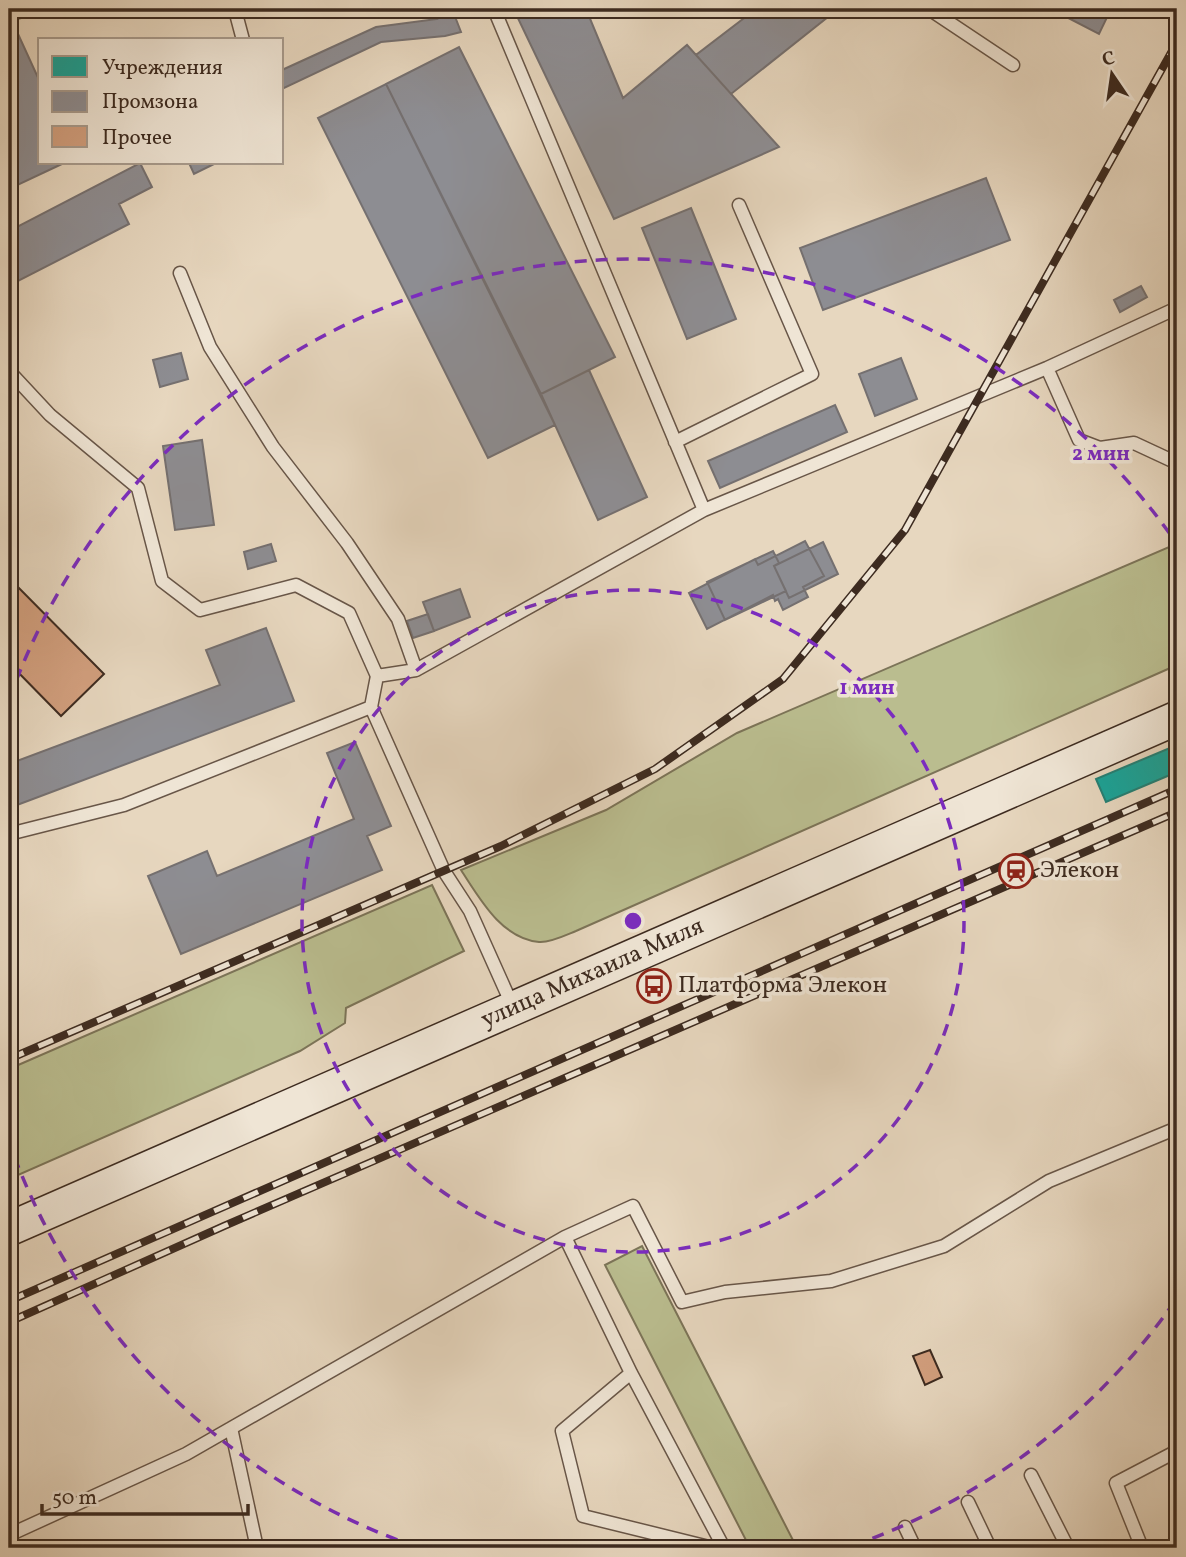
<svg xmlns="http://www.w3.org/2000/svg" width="1186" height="1557" viewBox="0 0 1186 1557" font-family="Vollkorn,serif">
<rect width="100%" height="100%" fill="#e7d7bf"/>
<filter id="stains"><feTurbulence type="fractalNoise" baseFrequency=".00286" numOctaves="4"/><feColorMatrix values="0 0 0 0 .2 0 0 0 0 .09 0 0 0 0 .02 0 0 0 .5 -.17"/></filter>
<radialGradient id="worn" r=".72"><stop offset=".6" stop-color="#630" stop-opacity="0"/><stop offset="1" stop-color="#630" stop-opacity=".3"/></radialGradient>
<path fill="#babd8f" stroke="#7c7458" stroke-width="2" d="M1169 547 1177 567V665L576 931C566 935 550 943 539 942 501 938 480 899 461 870L606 810 737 733Z
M432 885 464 951 346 1008 345 1023 300 1051 9 1179V1069Z
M642 1246 797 1548H750L605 1265Z"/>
<path fill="#17a398" stroke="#227f74" stroke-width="2" d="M1177 745V772L1106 802 1096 779Z"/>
<path fill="#8d8d92" stroke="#757070" stroke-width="2" d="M9 9H56L10 21Z
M432 9H452L461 32 445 36 381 42 282 89V70L376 27 437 19Z
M522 9H586L623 98 687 45 779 147 614 219 515 12Z
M756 9H838L731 94 696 55Z
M1051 9H1111L1099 34Z
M13 23 40 82V163H64L9 189V25Z
M459 47 615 357 541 394 386 84Z
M386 84 555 425 488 458 318 118Z
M140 163 152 187 119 204 129 224 16 282 12 276 9 278V231Z
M189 163H216L194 174Z
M986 178 1010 240 823 310 800 248Z
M691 208 736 319 687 339 642 228Z
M1141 286 1147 297 1120 312 1114 300Z
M181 353 188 379 160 387 153 360Z
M901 358 917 399 875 416 859 374Z
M589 370 647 497 598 520 541 394Z
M835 405 847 432 720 488 708 461Z
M202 440 214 525 175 530 163 446Z
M805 541 824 576 803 587 808 597 783 610 778 599 775 601 773 595 707 629 689 593 755 559 758 565Z
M823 542 838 574 789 598 774 566Z
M271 544 276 561 248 569 244 552Z
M773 551 779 563 774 566 786 591 725 620 707 582Z
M460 589 470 617 434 631 423 602Z
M428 614 434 631 413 638 407 621Z
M266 628 294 701 9 808V764L220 685 206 650Z
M355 742 391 826 367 836 382 870 181 954 148 876 207 851 217 876 354 819 327 753Z"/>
<path fill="#d29f7e" stroke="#3d2b20" stroke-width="2" d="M9 578 104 674 61 716 9 663Z
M930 1350 942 1377 925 1385 913 1356Z"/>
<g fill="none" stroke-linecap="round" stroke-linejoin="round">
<g stroke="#685648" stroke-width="15">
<path id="service" d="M240 9 235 10 243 40
M929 9 1013 65
M180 273 210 347 273 447 347 543 398 619 416 670
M1047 368 1079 440 1100 448 1134 443 1177 463
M9 371 50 415 138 488 162 581 200 610 296 585 349 613 377 676 371 707 444 871 470 911 513 1007
M675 442 812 374 739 205
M704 510 1047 368 1177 308
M377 676 416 670 704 510 494 9
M9 834 124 805 371 707
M565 1237 631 1373 724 1548
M631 1373 562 1431 583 1516 713 1548
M231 1428 257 1548
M1031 1475 1068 1548
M968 1502 990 1548
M905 1527 915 1548
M9 1535 186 1454 565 1237 633 1206 682 1302 725 1292 831 1281 944 1246 1049 1181 1177 1128
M1142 1548 1116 1483 1177 1451"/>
</g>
<g stroke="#3d2b20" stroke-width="36">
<g id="secondary">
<path id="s1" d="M9 1229 1177 718"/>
</g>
</g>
<use href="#service" stroke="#efe5d5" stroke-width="12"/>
<use href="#secondary" stroke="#efe5d5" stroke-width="33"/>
<g stroke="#3d2b20" stroke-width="8">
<path id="rail" d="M9 1059 501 846 655 769 783 679 905 530 1177 42
M9 1301 1177 789
M9 1322 224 1226 1177 812"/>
</g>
<use href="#rail" stroke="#efe5d5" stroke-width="5" stroke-dasharray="16" stroke-linecap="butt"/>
</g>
<g fill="none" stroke="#7b2cbf" stroke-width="3.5" stroke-dasharray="12 9">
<circle cx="633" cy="921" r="331"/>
<path d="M1175 1301A662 662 0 0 1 849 1547M417 1547A662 662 0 0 1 9 1142M9 700A662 662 0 0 1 1175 541"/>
</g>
<defs>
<g id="station-ring" transform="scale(1.75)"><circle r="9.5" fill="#efe5d5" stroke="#8f2418" stroke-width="1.5"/><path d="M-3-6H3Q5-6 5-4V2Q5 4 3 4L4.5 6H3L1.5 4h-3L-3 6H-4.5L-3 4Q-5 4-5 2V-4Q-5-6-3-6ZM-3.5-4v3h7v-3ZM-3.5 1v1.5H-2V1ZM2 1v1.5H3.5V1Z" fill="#8f2418"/></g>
<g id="bus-ring" transform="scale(1.75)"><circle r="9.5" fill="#efe5d5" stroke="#8f2418" stroke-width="1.5"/><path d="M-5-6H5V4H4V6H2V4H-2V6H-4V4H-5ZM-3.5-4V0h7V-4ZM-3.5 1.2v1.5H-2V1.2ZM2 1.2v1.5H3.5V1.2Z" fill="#8f2418"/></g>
</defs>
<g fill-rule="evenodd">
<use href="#station-ring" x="1016" y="871"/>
<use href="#bus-ring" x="654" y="986"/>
</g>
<g text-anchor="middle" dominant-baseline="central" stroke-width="7" stroke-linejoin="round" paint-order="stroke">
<g font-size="24" fill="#3d2b20" stroke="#efe5d5" text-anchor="start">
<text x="1040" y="871">Элекон</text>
<text x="678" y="986">Платформа Элекон</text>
</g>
<g font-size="24" fill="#3d2b20" stroke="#efe5d5">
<text stroke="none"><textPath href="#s1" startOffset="637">улица Михаила Миля</textPath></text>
</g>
</g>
<circle cx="633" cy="921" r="10" fill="#7b2cbf" stroke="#efe5d5" stroke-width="3.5"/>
<g font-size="21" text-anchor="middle" font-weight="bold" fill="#7b2cbf" stroke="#efe5d5" stroke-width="7" stroke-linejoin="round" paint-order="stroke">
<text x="1101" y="460">2 мин</text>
<text x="867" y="694">1 мин</text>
</g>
<rect width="1186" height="1557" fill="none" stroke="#e7d7bf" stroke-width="35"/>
<rect x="10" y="10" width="1165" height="1536" fill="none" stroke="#3d2b20" stroke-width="3.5"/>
<rect x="18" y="18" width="1151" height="1522" fill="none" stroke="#3d2b20" stroke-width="2"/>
<rect x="38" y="38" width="245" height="126" fill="#efe5d5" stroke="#a89b8d" stroke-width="2"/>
<rect x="52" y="56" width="35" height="21" fill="#17a398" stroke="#a89b8d" stroke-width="2"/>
<text x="102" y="74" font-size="21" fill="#3d2b20">Учреждения</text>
<rect x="52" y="91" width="35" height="21" fill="#8d8d92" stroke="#a89b8d" stroke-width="2"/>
<text x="102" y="108" font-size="21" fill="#3d2b20">Промзона</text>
<rect x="52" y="126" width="35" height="21" fill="#d29f7e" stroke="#a89b8d" stroke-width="2"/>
<text x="102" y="144" font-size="21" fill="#3d2b20">Прочее</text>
<g transform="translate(1112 74) rotate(347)" stroke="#efe5d5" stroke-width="5" paint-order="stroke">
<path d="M0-5L12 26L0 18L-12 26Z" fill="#3d2b20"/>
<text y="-10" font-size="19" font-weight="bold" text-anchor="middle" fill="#3d2b20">С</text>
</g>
<path d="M42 1504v10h206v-10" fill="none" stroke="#3d2b20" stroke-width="3.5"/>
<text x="52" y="1504" font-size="21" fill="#3d2b20" stroke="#efe5d5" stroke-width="5" paint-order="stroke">50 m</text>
<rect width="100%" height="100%" filter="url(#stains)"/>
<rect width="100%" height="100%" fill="url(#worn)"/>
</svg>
